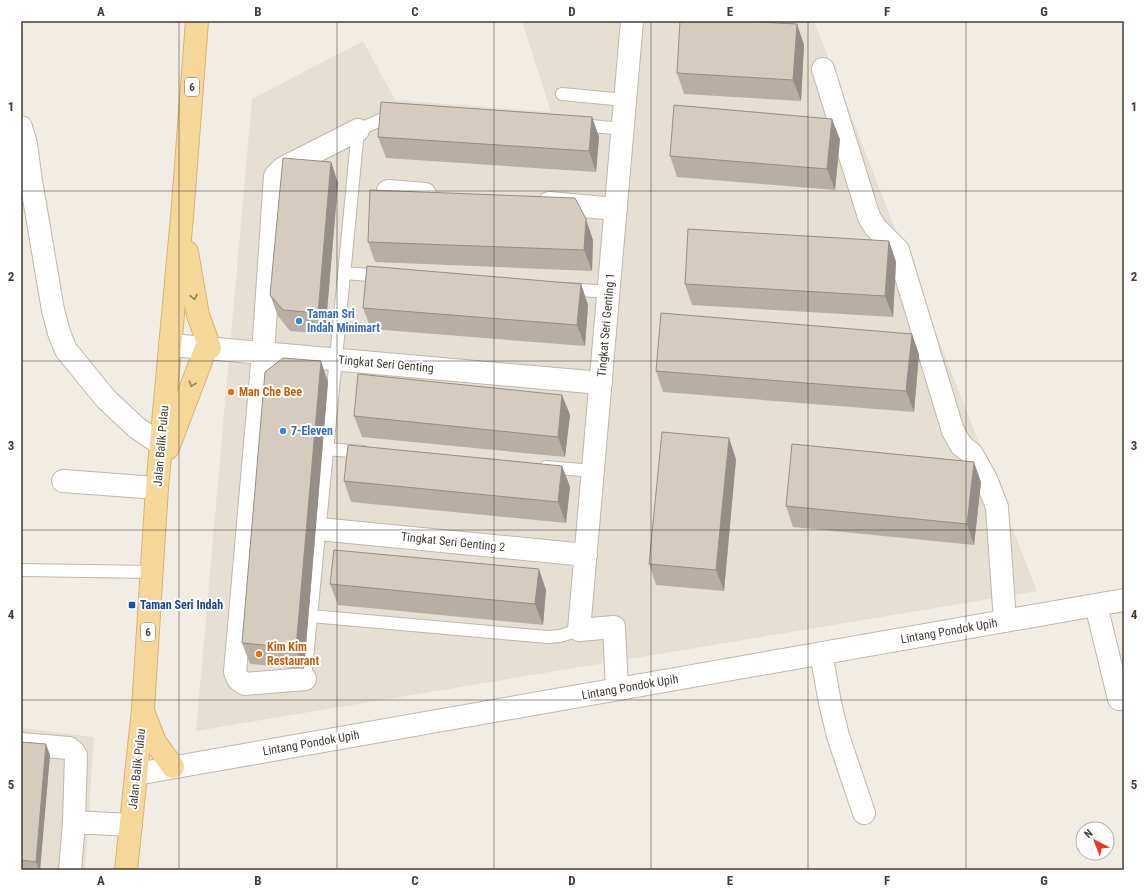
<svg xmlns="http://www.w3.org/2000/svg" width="1145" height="891" viewBox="0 0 1145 891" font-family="'Roboto Condensed',sans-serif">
<rect width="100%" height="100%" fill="#f1ede5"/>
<path fill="#e5dfd4" d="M522 21H814L1037 591 196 731 252 99 363 41 395 100 551 112Z
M21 728 94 737 85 870H21Z"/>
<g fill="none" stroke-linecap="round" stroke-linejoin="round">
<g stroke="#bfb7ac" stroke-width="14">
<path id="service" d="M562 94 625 100
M580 125 623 129
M344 273 382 276
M568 289 608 292
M327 449 363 452
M546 467 593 471
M21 570 152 572
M311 616 547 637 560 636 579 630
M305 679 358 130 394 114"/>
</g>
<g stroke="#bfb7ac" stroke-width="24">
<path id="minor" d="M823 69 869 217 875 227 898 250 953 431 961 445 972 454 986 479 997 507 1005 621
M21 127 26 144 31 181 53 310 59 333 66 350 106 399 137 428 162 445
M388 191 425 194
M549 203 616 209
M170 345 206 348 601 383
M63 481 157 488
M319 529 586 555
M1096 605 1119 699
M821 653 830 703 838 736 864 813
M305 679 245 684 238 679 235 672 263 353 275 176 283 168 358 130
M617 689 614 627 579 630 632 21
M21 744 69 748 74 752 76 756 74 822 70 870
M136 774 1124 600
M74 822 131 825"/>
</g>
<g stroke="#dab36b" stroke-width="24">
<path id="primary" d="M187 252 198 315 210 348
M168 448 206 348
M144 714 155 742 173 767
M126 870 143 709 157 488 182 217 197 21"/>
</g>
<use href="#service" stroke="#fff" stroke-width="12"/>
<use href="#minor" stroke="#fff" stroke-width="22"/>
<use href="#primary" stroke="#f6d79a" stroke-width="22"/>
</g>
<path fill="#b7afa4" d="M797 24 804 45 801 101 684 94 677 73Z
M592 117 599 137 596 172 386 158 378 137Z
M840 139 835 190 677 177 670 156Z
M331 162 338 183 325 334 290 331 278 316 270 295Z
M593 240 592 271 375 262 368 242Z
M889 241 896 262 893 317 692 305 685 284Z
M581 284 588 305 585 346 371 329 363 308Z
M919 354 914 412 663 392 656 371Z
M328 382 304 669 250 664 242 643Z
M562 395 570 415 565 457 362 437 354 416Z
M736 459 724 591 656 585 649 564Z
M562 466 570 487 566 523 351 502 344 481Z
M981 482 974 545 793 527 786 506Z
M330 584 546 590 543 625 338 605Z
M21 742 50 755 40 870H21Z"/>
<path fill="#958e86" d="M797 24 804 45 801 101 793 80Z
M592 117 599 137 596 172 589 151Z
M832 119 840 139 835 190 827 169Z
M331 162 338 183 325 334 318 313Z
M586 219 593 240 592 271 584 250Z
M889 241 896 262 893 317 885 296Z
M581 284 588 305 585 346 577 325Z
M912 334 919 354 914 412 906 391Z
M321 361 328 382 304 669 296 648Z
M562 395 570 415 565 457 558 437Z
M729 438 736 459 724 591 716 570Z
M974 462 981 482 974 545 967 524Z
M562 466 570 487 566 523 558 502Z
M539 569 546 590 543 625 535 604Z
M46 744 50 755 40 870H39L36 862Z"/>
<path fill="#d5cbbf" stroke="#958e86" d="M680 21H738L797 24 793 80 677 73Z
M381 102 592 117 589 151 378 137Z
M674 105 832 119 827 169 670 156Z
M283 158 331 162 318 313 283 310 270 295Z
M370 190 575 198 586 219 584 250 368 242Z
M688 229 889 241 885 296 685 284Z
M367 266 581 284 577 325 363 308Z
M661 313 912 334 906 391 656 371Z
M283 358 321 361 296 648 242 643 265 372Z
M358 374 562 395 558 437 354 416Z
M662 432 729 438 716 570 649 564Z
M792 444 974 462 967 524 786 506Z
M348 445 562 466 558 502 344 481Z
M334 550 539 569 535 604 330 584Z
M21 742 46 744 36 862 21 860Z"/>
<defs><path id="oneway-chevron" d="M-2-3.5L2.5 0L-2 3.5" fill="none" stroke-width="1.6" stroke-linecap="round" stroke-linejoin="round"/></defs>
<g stroke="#948262">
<use href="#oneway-chevron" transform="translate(194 297) rotate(79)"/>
<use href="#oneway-chevron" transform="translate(192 384) rotate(109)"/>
</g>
<path fill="none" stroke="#433d35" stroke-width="1" stroke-opacity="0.55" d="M179 21V870M337 21V870M494 21V870M651 21V870M808 21V870M966 21V870M21 191H1124M21 361H1124M21 530H1124M21 700H1124"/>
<g fill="#3f7fe0" stroke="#fff" stroke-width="1.5">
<circle cx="299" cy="321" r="4"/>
<circle cx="283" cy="431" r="4"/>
</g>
<g fill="#e8710a" stroke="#fff" stroke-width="1.5">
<circle cx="231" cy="392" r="4"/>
<circle cx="259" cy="654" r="4"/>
</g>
<rect fill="#1a4fb4" stroke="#fff" stroke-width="1.5" x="128" y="601" width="8" height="8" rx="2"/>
<g text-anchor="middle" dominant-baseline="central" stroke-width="4" stroke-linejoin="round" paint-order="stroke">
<g fill="#fff" stroke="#7b7772" stroke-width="1">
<rect x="185" y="78" width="14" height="18" rx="3"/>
<rect x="141" y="623" width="14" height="18" rx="3"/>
</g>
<g font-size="11" font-weight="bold" fill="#433d35">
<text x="192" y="87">6</text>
<text x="148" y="632">6</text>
</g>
<g font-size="12" font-weight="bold" fill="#366cbe" stroke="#fff" text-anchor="start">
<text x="307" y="314">Taman Sri<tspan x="307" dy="14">Indah Minimart</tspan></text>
<text x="291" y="431">7-Eleven</text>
</g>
<g font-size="12" fill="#433d35" stroke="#fff">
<text transform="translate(606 325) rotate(-85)">Tingkat Seri Genting 1</text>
<text transform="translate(386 364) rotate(5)">Tingkat Seri Genting</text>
<text transform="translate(161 446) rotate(-85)">Jalan Balik Pulau</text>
<text transform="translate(453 542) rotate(6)">Tingkat Seri Genting 2</text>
<text transform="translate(949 631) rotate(-10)">Lintang Pondok Upih</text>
<text transform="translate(630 687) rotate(-10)">Lintang Pondok Upih</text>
<text transform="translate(311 743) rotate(-10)">Lintang Pondok Upih</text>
<text transform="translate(137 769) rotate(-84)">Jalan Balik Pulau</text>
</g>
<g font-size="12" font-weight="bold" fill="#c56008" stroke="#fff" text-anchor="start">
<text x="239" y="392">Man Che Bee</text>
<text x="267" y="647">Kim Kim<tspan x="267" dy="14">Restaurant</tspan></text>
</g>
<g font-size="12" font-weight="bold" fill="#164399" stroke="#fff" text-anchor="start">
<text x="140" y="605">Taman Seri Indah</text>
</g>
</g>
<rect width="1145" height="891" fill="none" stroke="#ffffff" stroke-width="44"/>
<g transform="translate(1095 841) rotate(318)"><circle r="19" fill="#ffffff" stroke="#b4b1ae"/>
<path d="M0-3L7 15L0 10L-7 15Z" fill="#e93925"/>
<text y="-6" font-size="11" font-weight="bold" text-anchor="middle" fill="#433d35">N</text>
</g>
<rect x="22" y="22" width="1101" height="847" fill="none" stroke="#433d35" stroke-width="1.5"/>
<g font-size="13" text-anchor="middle" font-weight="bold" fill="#433d35">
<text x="101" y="16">A</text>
<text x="258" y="16">B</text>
<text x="415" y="16">C</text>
<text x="572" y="16">D</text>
<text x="730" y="16">E</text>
<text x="887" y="16">F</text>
<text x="1044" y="16">G</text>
<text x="11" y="111">1</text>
<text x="1134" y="111">1</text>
<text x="11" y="281">2</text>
<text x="1134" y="281">2</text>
<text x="11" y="450">3</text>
<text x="1134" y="450">3</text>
<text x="11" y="619">4</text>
<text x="1134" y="619">4</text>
<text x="11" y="789">5</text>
<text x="1134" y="789">5</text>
<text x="101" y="885">A</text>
<text x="258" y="885">B</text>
<text x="415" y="885">C</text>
<text x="572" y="885">D</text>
<text x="730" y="885">E</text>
<text x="887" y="885">F</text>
<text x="1044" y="885">G</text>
</g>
</svg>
